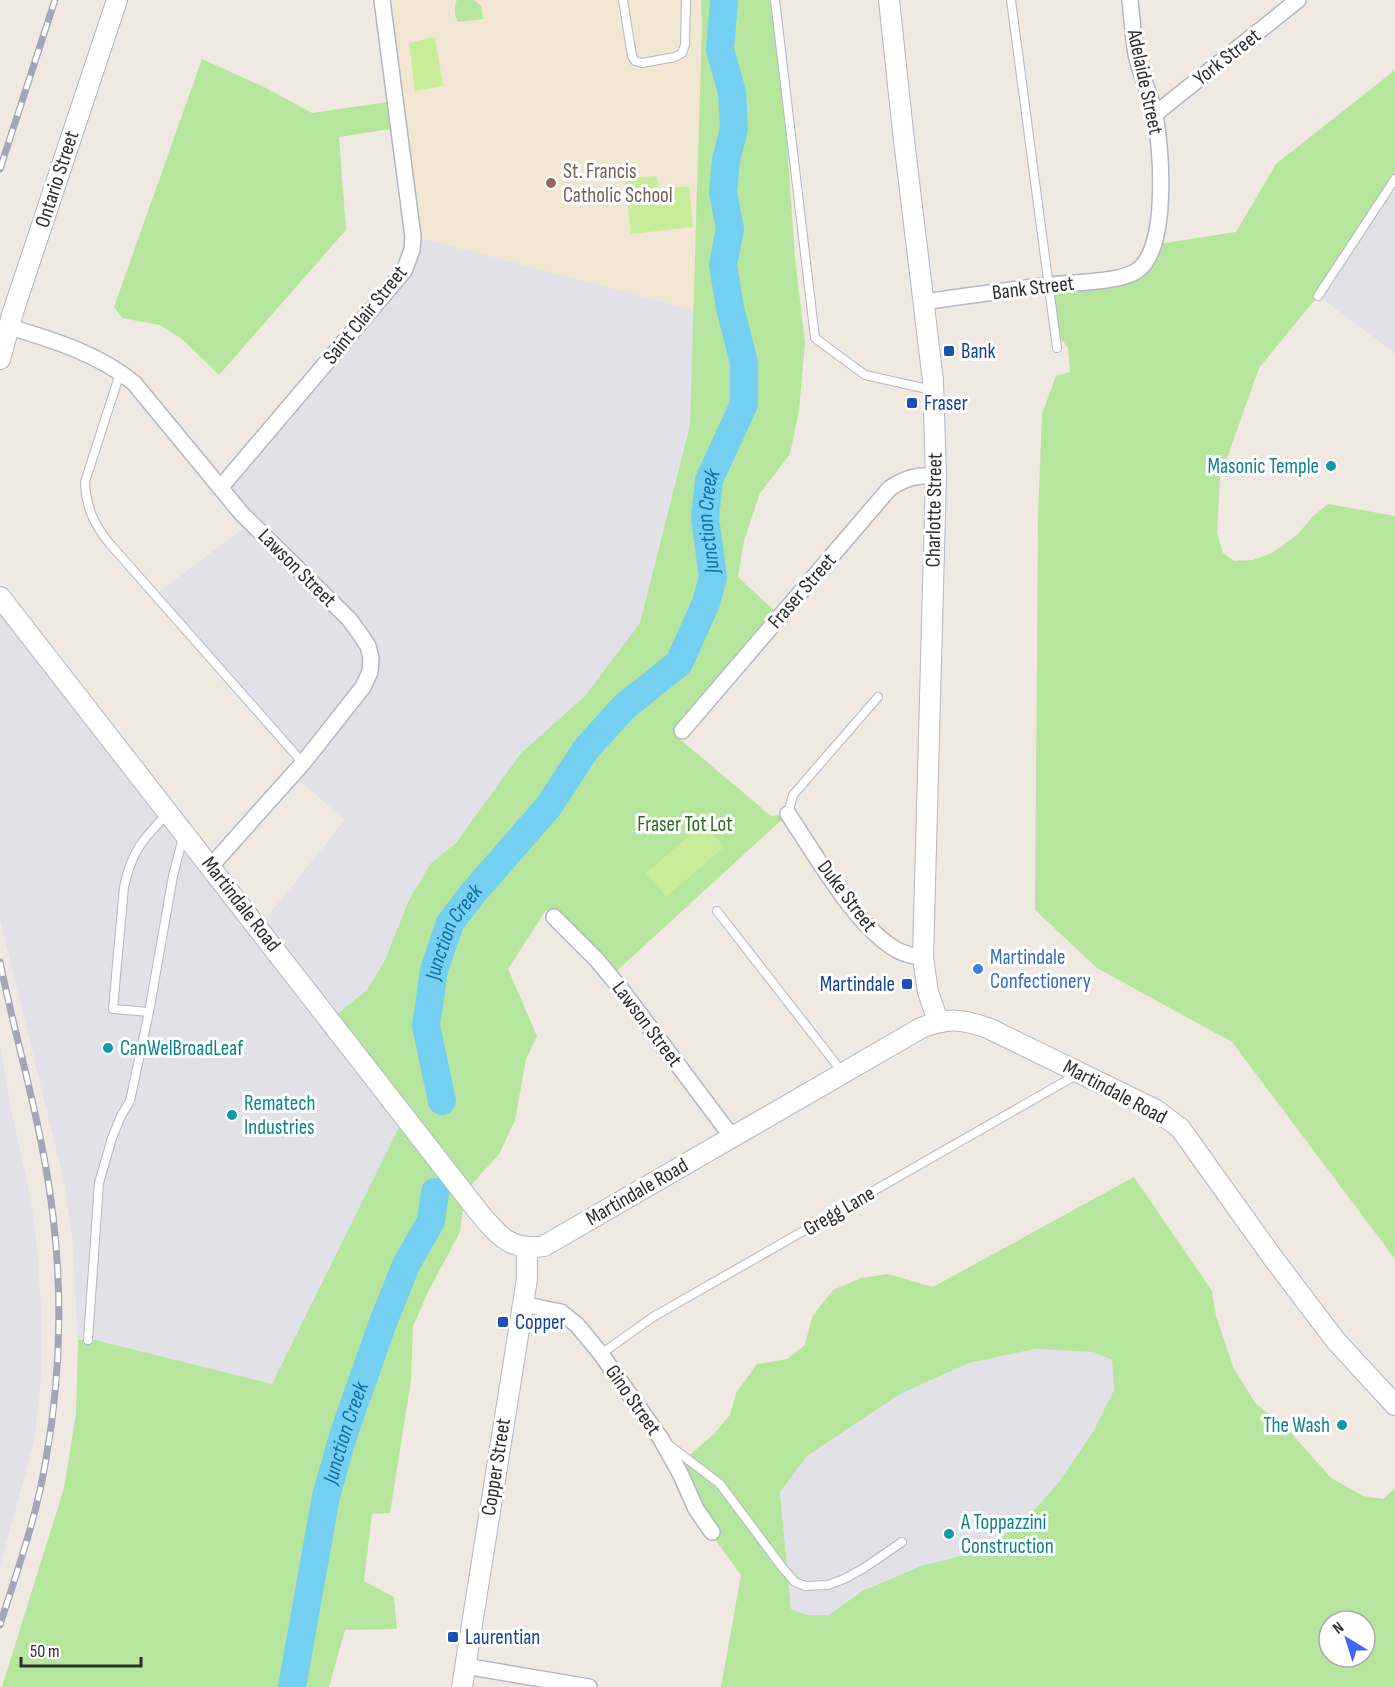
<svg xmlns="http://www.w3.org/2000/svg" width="1395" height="1687" viewBox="0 0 1395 1687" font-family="'Sofia Sans Condensed',sans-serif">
<rect width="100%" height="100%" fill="#efe9e1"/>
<path fill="#e3e1e8" d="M1395 178V353L1318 296Z
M411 237 432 241 694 310 690 425 640 623 585 696 521 753 456 843 430 864 408 902 385 960 367 990 332 1018 405 1115 272 1385 95 1340H78L72 1236 64 1181 0 920V597L260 926 345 820 292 774 301 763 154 596 251 522 221 486 403 270Z
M0 1047 11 1109 31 1200 38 1256 42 1328 40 1392 34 1442 0 1566Z
M1035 1349 1093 1352 1112 1360 1114 1390 1094 1430 1059 1482 1023 1524 977 1552 921 1566 862 1590 829 1615H806L791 1609 780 1492 807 1456 900 1394 969 1363Z"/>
<path fill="#f0e6d1" d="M380 0H701L702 24 694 310 432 241 411 237Z"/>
<path fill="#b6e59e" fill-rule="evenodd" d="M457 0H474L481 6 483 19 458 22C454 17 454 5 457 0Z
M701 0H770L776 39 787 143 795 258 805 343 799 410 790 454 760 493 744 541 738 577 779 615 676 736 771 816 789 813 610 977 546 910 508 969 537 1036 526 1059 515 1120 499 1154 465 1192 460 1232 429 1290 413 1326 411 1380 390 1513 372 1514 364 1581 394 1597 397 1629 345 1630 329 1687H2L64 1488 76 1413 78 1340H95L272 1384 405 1115 332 1018 367 990 385 960 408 902 430 864 456 843 521 753 585 696 640 623 690 425 702 24Z
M202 59 266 88 312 113 394 101 397 128 339 137 346 230 219 375 182 339 160 325 122 318 114 307Z
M1395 70V178L1318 296 1259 368 1220 478 1217 533 1223 553 1234 561 1253 560 1272 553 1298 534 1312 517 1328 504 1395 516V1259L1232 1042 1097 968 1035 910 1038 517 1042 414 1056 376 1070 372 1068 348 1053 327 1046 284 1134 271 1152 245 1236 232 1276 164Z
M1134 1177 1212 1291 1216 1316 1234 1369 1256 1404 1284 1425 1331 1478 1363 1496 1383 1499 1395 1488V1687H721L741 1575 703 1523 661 1440 685 1459 714 1434 730 1415 736 1393 757 1364 787 1359 805 1345 812 1317 833 1290 861 1278 888 1274 933 1287ZM1035 1349 1093 1352 1112 1360 1114 1390 1094 1430 1059 1482 1022 1524 977 1552 921 1566 862 1591 829 1615H806L791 1609 780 1492 807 1456 900 1394 969 1363ZM1329 1621H1365V1657H1329Z"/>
<path fill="#c9ec9a" d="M435 37 443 86 415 91 409 43Z
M657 176 659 189 689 186 693 227 631 234 625 179Z
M704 823 724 847 666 897 646 873Z"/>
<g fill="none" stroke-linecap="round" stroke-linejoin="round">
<g stroke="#75cff0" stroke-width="28">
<path id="s1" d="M442 1101 426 1026 434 970 450 923 473 893 548 807 586 749 624 707 679 663 706 603 713 577 705 518 709 480 744 404V363L730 308 723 265 730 229 723 192 726 160 734 129 732 92 720 50 724 0"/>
<path id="s2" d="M292 1687 326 1496 344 1433 382 1325 406 1265 431 1221 435 1192"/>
</g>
<g stroke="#b4b7c1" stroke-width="10">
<path id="service" d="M623 0 632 56 635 61 642 63 675 57 682 53 685 45 686 0
M775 0 815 338 865 375 932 390
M1011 0 1057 348
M1318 296 1395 179
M120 373 85 482C86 507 94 525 110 544L303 763
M168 813C143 839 132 850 124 887L113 1009 149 1012 173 876 183 837
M788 814 793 795 878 697
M717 911 843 1073
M88 1340 99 1183 112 1138 121 1116 130 1101 149 1012
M601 1354 653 1317 1078 1074
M669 1445 720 1484 782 1567 795 1582 805 1586 828 1585 844 1579 864 1568 902 1542"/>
</g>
<g stroke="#b4b7c1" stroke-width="18">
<path id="minor" d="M1155 114 1298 0
M923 302C965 296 1007 290 1050 285 1075 282 1113 283 1135 272 1170 252 1161 150 1155 115 1151 95 1140 75 1136 54 1133 36 1132 18 1130 0
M10 327C53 340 99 354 134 383L242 514 349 619 360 634 368 646 371 658 370 672 363 687 303 763 211 866
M221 487 404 271 412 250 413 237 382 0
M682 731 889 489C904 478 917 475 936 476
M788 814C815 853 858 932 901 952 908 955 916 956 923 958
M554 917 597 960 621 989 732 1137
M522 1304 561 1312 577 1325 601 1354 661 1439 680 1473 696 1509 712 1532
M465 1666 589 1687"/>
</g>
<g stroke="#b4b7c1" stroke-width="22">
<path id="tertiary" d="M889 0 903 132 933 381 936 476 923 958 928 992 938 1021
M0 359 13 312 117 0
M0 597 477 1210C497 1234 510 1252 544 1246L921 1028C949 1017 963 1019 990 1029L1156 1110 1180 1128 1273 1258 1336 1341 1395 1405
M462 1687 527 1279V1247"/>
</g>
<use href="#service" stroke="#fff" stroke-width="8"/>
<use href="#minor" stroke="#fff" stroke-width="15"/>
<use href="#tertiary" stroke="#fff" stroke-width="20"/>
<g stroke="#a3a6b8" stroke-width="7">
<path id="rail" d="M0 169 55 0
M0 962C13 1027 32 1091 44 1157 63 1258 64 1358 46 1459 37 1516 17 1571 0 1625"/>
</g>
<use href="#rail" stroke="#fff" stroke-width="4.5" stroke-dasharray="14" stroke-linecap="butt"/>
</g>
<circle fill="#8d6e63" stroke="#fff" stroke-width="2" cx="551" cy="183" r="6"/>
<g fill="#1a4fb4" stroke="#fff" stroke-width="2">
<rect x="943" y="345" width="12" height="12" rx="3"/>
<rect x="906" y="397" width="12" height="12" rx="3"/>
<rect x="901" y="978" width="12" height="12" rx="3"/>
<rect x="497" y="1316" width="12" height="12" rx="3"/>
<rect x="447" y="1631" width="12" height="12" rx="3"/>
</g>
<g fill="#0f9aa8" stroke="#fff" stroke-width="2">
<circle cx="1331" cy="466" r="6"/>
<circle cx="108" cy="1048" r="6"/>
<circle cx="232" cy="1115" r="6"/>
<circle cx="1342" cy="1425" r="6"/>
<circle cx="949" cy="1534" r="6"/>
</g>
<circle fill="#3f7fe0" stroke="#fff" stroke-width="2" cx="978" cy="969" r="6"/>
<g text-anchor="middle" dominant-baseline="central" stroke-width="6" stroke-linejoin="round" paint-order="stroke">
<g font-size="21" fill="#2e2e2e" stroke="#fff">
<text transform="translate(1227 57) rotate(-38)">York Street</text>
<text transform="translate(1145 82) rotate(78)">Adelaide Street</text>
<text transform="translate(57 179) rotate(-72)">Ontario Street</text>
<text transform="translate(1033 288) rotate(-7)">Bank Street</text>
<text transform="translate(365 315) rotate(-51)">Saint Clair Street</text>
<text transform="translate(934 510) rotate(-89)">Charlotte Street</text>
<text transform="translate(297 568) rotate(45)">Lawson Street</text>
<text transform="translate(802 591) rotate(-49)">Fraser Street</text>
<text transform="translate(847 896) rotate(53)">Duke Street</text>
<text transform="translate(241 904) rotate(52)">Martindale Road</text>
<text transform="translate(647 1024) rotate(53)">Lawson Street</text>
<text transform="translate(1115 1092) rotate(28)">Martindale Road</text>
<text transform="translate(637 1192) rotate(-30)">Martindale Road</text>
<text transform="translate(839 1211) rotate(-30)">Gregg Lane</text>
<text transform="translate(633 1400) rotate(55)">Gino Street</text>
<text transform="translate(496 1467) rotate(-81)">Copper Street</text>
</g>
<g font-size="21" fill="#785e54" stroke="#fff" text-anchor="start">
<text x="563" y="171">St. Francis<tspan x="563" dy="24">Catholic School</tspan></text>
</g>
<g font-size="21" fill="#164399" stroke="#fff" text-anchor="start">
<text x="961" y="351">Bank</text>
<text x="924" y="403">Fraser</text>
<text x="895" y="984" text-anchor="end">Martindale</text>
<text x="515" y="1322">Copper</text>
<text x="465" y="1637">Laurentian</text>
</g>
<g font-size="21" fill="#0d838f" stroke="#fff" text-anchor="start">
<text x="1319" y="466" text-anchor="end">Masonic Temple</text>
<text x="120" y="1048">CanWelBroadLeaf</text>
<text x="244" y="1103">Rematech<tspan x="244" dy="24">Industries</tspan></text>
<text x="1330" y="1425" text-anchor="end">The Wash</text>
<text x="961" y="1522">A Toppazzini<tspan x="961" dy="24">Construction</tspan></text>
</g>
<g font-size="21" fill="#2c6e1b" stroke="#fff">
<text x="685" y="824">Fraser Tot Lot</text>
</g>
<g font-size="21" fill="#366cbe" stroke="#fff" text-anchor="start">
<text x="990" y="957">Martindale<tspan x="990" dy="24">Confectionery</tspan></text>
</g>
<g font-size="22" font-style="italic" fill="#0d6fa3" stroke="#fff">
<text stroke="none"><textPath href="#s1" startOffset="680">Junction Creek</textPath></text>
<text stroke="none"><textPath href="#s1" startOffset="176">Junction Creek</textPath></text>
<text stroke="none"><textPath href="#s2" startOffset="260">Junction Creek</textPath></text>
</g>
</g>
<g transform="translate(1347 1639) rotate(322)"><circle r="28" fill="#ffffff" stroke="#ababab" stroke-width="1.5"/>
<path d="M0-4.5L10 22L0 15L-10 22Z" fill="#4264fb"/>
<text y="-9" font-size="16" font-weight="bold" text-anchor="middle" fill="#2e2e2e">N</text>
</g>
<path d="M21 1657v9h120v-9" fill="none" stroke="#2e2e2e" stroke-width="3"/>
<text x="30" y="1657" font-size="18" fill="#2e2e2e" stroke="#ffffff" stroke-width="4.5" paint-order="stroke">50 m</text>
</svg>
